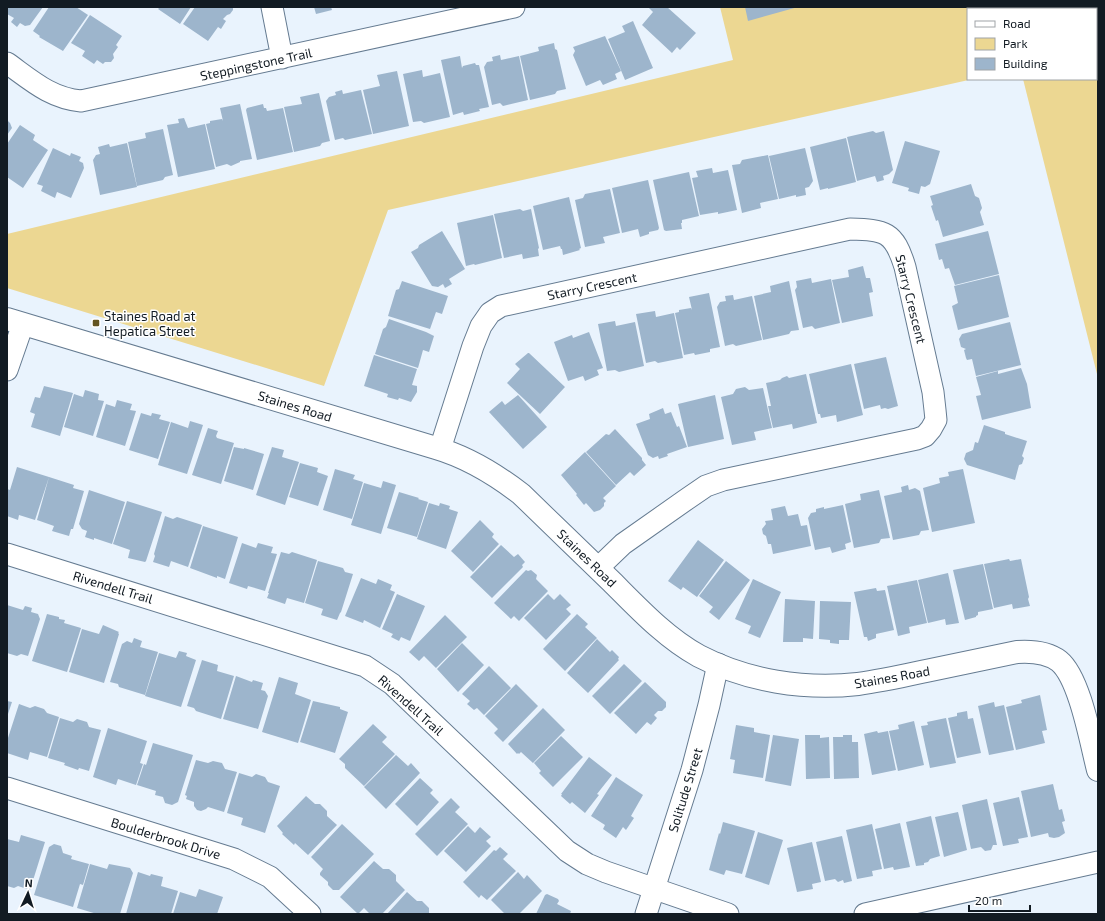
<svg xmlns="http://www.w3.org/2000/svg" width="1105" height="921" viewBox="0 0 1105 921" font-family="'Exo 2',sans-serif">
<rect width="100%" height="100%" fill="#e9f3fd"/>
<path fill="#ecd792" d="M720 7H1098V378L1023 79H1096V9H968V79H973L388 210 324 386 7 288V234L733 60Z"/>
<path fill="#9db5cc" d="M7 7H43L30 25 25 26 20 23 17 27 11 22 14 18 7 14Z
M49 7H76L88 15 63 51 39 37 40 36 33 31Z
M160 7H191L180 24 158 9Z
M195 7H233V10L230 14 227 15 223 19 226 21 221 29 218 27 208 41 183 24Z
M314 7H331L332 10 316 14Z
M650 7H667L696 33 680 50 677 47 672 53 642 25 653 12 649 8Z
M745 7H798L748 21Z
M90 15 122 36 116 45 118 47 113 54 114 58 111 62H105L103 64 97 60 94 64 82 56 85 51 71 43Z
M633 21 653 68 625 80 608 39 625 32 622 26Z
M605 36 621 71 615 74 617 79 603 85 600 80 586 86 573 55 575 51 573 47Z
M554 43 555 49 557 50 566 89 557 91 555 94 530 100 520 56 539 51 538 47Z
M500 55 501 60 519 56 528 100 503 106 500 103 492 105 484 67 487 62 493 61 492 57Z
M460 56 462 68 463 66 475 63 476 65H479L489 107 479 109 480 111 464 115 463 112 453 115 441 60Z
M422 70 423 77 440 73 450 117 424 123 421 121 413 122 403 74Z
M397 71 409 126 373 134 363 90 380 86 377 75Z
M342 90 343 94 361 90 372 134 345 140 343 138 335 140 326 101 329 97 336 95 335 92Z
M319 93 330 141 322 143 320 146 294 152 284 107 302 104 300 97Z
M240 104 252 159 240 161V162L231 166 227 164 216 167 206 124 210 123V121L222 119 223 121 220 108Z
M263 104 264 108H266L267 111 283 108 293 152 257 160 246 110 247 108Z
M184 118 188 128 205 124 215 169 178 177 167 125 179 123 178 119Z
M7 120 10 123 12 128 7 135Z
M20 125 35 135 33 140 48 150 23 188 7 177V144Z
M163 129 173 175 165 177 163 180 137 186 128 142 146 138 145 133Z
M873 131 876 133 884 131 893 170 889 174 883 176 884 180 877 182 875 176 857 181 847 137Z
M846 138 856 182 828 189V188L820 190 810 147Z
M905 141 940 151 930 184 925 187 921 186 919 194 908 191 909 188 892 183Z
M127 143 137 187 100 195 93 160 96 155 100 154 98 147 109 144 110 147Z
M53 148 70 156 71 153 81 157 79 161 83 163 84 168 71 198 57 192 55 198 41 191 43 186 37 184Z
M805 148 813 181 809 187 805 188 806 195 796 197V195L779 199 769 156Z
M768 155 778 199 760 203 761 208 742 213 732 165 740 164 742 160Z
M712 168 713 173 728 170 737 210 718 214V212L700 215 692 178 698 177 696 171Z
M689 172 699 216 682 220V223H681L682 229 666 231 664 230 653 180Z
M648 180 659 228 658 230 649 232V234L640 237 638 229 622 233 612 188Z
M971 184 975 196 979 198 982 208 980 212 984 225 943 237 938 220 936 221 931 206 933 205 930 196Z
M610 189 620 233 603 237 605 243 585 247 575 200 583 198 585 194Z
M569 197 581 248 579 249 580 250 563 255 562 249H561L560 246 543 250 533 206Z
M520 209 523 211 531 209 539 248 538 249 539 256 523 259 522 254 504 258 494 214Z
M493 215 502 258 475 265 474 264 466 266 457 223Z
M442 231 465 269 449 279 452 284 445 288 443 284 438 287 432 286 411 252 418 248 419 245Z
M988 231 999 274 955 285 949 268 945 269 942 259 939 260 935 244Z
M863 266 866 278H870L873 292 869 293 873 316 842 323 832 280 849 277 848 270Z
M999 275 1009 317 958 330 952 306 958 303 954 286Z
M811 278 812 283 831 279 840 323 815 329 812 326 803 328 795 290 797 287 796 281Z
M402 281 448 296 442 314 436 312 430 329 388 316 396 290 399 289Z
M789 281 799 330 791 331 789 334 763 340 754 296 771 292 770 286Z
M709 293 720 347 710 349V352L695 355 694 353 684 355 675 313 679 312V310L691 308 692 310 689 297Z
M733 295 734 300 752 296 762 340 736 346 733 344 725 346 717 307 720 302 726 301 725 296Z
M655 311 656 317 674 313 683 358 658 363 655 361 646 363 636 314Z
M389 319 426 332 434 336 429 352 423 350 418 368 375 354 383 329 386 327Z
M615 321 616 326 635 322 644 366 619 372 615 370 607 371 598 324Z
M1010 322 1021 365 976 376 972 359 967 360 966 358 964 350 966 349 961 347 959 339 962 334Z
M589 332 603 368 597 370 599 375 585 381 583 376 568 381 554 342 572 335 573 338Z
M528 353H529L565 387 540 414 507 383 520 369 515 364Z
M374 355 417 369 412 385 417 386V392L411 402 399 398 398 400 387 397 388 394 364 386Z
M886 357 898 406 888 409 885 408 881 409 880 405 864 409 854 364Z
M851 364 863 415 837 422 836 415 821 418 820 414H818L809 374Z
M1021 368 1027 384 1031 408 982 420 976 396 981 395 976 377 998 371V374Z
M806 374 817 423 793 429 792 424 773 428 768 406H771L766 383 780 380 782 378 787 376 789 378Z
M44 386 73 393 60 436 31 427 35 414 30 412 35 397 40 398Z
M745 387 749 390 763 388 772 428 754 432 756 440 732 445 721 397 733 394 736 389Z
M85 390 99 394 98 400 104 401 93 436 64 427 74 394 83 397Z
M518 395 547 427 523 449 489 412 502 401 505 405Z
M715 395 724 439 688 447 678 404Z
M117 400 132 404 130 410 136 411 125 446 96 437 106 404 115 407Z
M663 408 665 414 671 412 677 427 679 426 687 447 667 454 668 456 659 459 658 456 653 458 648 455 636 424 650 419 649 414Z
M141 413 151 416 152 413 161 415 159 419 170 422 158 459 129 450Z
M190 421 203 425 187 474 158 465 171 422 188 428Z
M984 425 1005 432V434L1027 441 1022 456 1024 458 1022 464 1019 465 1015 480 967 465 964 459 966 453 973 450 975 442 978 443Z
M208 428 218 431 216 436 217 438 234 443 221 484 192 475Z
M615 429 642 458V460L646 465 634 476 630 472 616 485 586 452 606 434 609 435Z
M234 447 244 449V448L264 454 253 490 224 481Z
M272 447 284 450 282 457 299 462 285 505 256 495Z
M585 452 616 486 603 498 606 501 604 503V506L600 510 594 512 586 503 584 505 576 495 577 494 561 475Z
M300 463 318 468 317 472 328 476 318 506 289 497Z
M17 467 49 477 35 520 19 515 18 520 7 516V489L10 490Z
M335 469 355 475 353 479 363 482 352 519 323 510Z
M963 469 975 523 932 532 923 488 940 483 939 478 949 476 948 472Z
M49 477 74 485 73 488 84 491 73 529H71L69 536 52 531 54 526 37 520Z
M383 481 396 485 381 534 351 525 364 483 381 488Z
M908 485 909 490 915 488 920 491 929 530 921 531 919 535 893 540 884 496 902 492 901 487Z
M89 490 125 502 112 544 94 538V540L85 537 87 531 82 529 79 524Z
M879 490 890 538 881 539 879 543 854 548 845 504 861 500 860 494Z
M399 492 419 498 418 499 428 502 417 537 387 528Z
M127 501 162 512 146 561 145 562 128 558 130 550 113 544Z
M429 503 439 506 440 503 450 506 449 509 458 512 446 549 417 539Z
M843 505 851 542 845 544 846 549 832 553 830 547 815 550 808 518 811 513 816 512V509L824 507V509Z
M785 506 788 516 798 514 801 526 807 525 811 546 773 554 771 544H768L766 536 763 534 762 529 766 524 765 521 773 520 771 509Z
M165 516 173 519 177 517 202 525 188 567 171 561 169 567 153 562 155 556 154 554Z
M480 520 494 534 492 537 499 544 473 572 451 551Z
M203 526 238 537 225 579 217 576V578L190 568Z
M698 540 724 560 697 597 683 587 681 590 668 581Z
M242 543 256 548 258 543 273 547 271 553 277 554 265 591 248 586 247 589 229 583Z
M501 545 514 557 518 554 525 562 522 565 523 567 492 598 470 577Z
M281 552 289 554 292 552 317 560 304 603 287 598 285 604 267 598 269 593H268Z
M1009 559 1010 561 1021 559 1029 597 1028 599 1030 606 1013 609 1012 604 994 608 984 564Z
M318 561 343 568 345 572 353 574 341 612 340 613 337 620 321 615 323 609 305 603Z
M726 561 750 580 719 620 709 612 713 607 699 596Z
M983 564 993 609 978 612V615L976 616V617L965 620 953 570Z
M526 570 528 571 531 570 537 575 536 579 548 591 519 621 514 616 511 619 494 603Z
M948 573 959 623 946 625 945 619 928 623 918 580Z
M361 578 376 584 378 579 392 585 390 590 395 592 380 628 364 620 363 623 345 616Z
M753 579 781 592 760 638 748 633 751 626 735 619Z
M917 580 927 623 909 627 910 633 898 636 887 586Z
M876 588 877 591 885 590 894 630 876 634V638L868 641 867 637H864L854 592Z
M397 594 425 606 410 641 401 637 399 641 391 637 393 634 382 629Z
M548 594 554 600 560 594 571 605 566 609 571 614 546 640 524 618Z
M785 599 815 601 813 639 803 638V642H783Z
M820 601 851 602 849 640H839V644L830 643V640L819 639Z
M7 605 23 610 25 606 32 608 31 612 38 614 40 619 28 656 21 654 17 656 7 653Z
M47 614 59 617V619L65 620 64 623 81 628 67 672 32 661Z
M577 614 588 624 585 627 597 638 565 671 543 649Z
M445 615 467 637 436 668 424 656 419 661 409 652Z
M103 625 119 632 118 633 119 634 104 683 69 672 82 629 99 634Z
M134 638 142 641 140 647 158 652 145 695 119 687 118 684 110 682 122 644 127 641 132 643Z
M597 639 610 652 612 650 619 657 618 659 619 660 588 693 567 673Z
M462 643 484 665 458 692 437 669Z
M179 651 187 653 186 656 196 660 181 707 145 696 159 653 176 658Z
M202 660 218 665 217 671 234 676 221 719 196 711 194 708 187 706Z
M624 664 642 681 610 714 592 696Z
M489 666 511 688 484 715 477 708 474 710 467 704 470 701 462 694Z
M236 676 252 682 253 680 263 683 261 690 265 691 268 696 258 729 223 719Z
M279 677 298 683 295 694 311 700 298 743 262 732Z
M645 682 666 702V707L662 711H658L654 715 657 718 651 725 647 722 636 734 614 713Z
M516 684 538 706 503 742 494 733 498 729 485 716Z
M1040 695 1047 730 1042 731 1045 743 1016 750 1006 707 1022 703 1021 700Z
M7 701 12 702 7 717Z
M313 701 340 707V709L348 712 335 753 300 742Z
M994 702 995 707 1004 705 1014 750 989 755 978 706Z
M19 704 30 708 35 706 44 709 47 713 59 717 47 757 30 752 28 760 7 753V741Z
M543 708 565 730 533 763 521 752 519 754 518 753 517 754 508 744Z
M967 711 968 719 973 718 981 753 957 758 948 718 957 716V713Z
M60 718 73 722 77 719 87 722 89 727 101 730 89 771 79 768 78 770 64 765 65 763 48 758Z
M946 718 956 763 930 768 921 726 928 725 927 722Z
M914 721 924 765 898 771 889 731 899 729 898 725Z
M373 724 387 737 382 742 395 754 364 786 345 768V764L339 759Z
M736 725 754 728V732L770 735 763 778 733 773 735 760 730 759Z
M108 728 147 741 140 763 143 764 136 785 118 779 116 785 93 777Z
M877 731 878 733 888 731 896 770 872 775 864 734Z
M773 735 799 739 791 786 765 781Z
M805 735H820V738L829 737 830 778 806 779Z
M843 735H852V742H858L859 778 834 779 833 737H843Z
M561 736 583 757 553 787 539 773 541 771 534 763Z
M153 743 193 755 178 802 172 805 165 803 163 797 155 795 156 791 137 785 144 764 146 765Z
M396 755 408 766 411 763 420 773 386 809 364 787Z
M589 757 612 775 597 794 599 795 585 813 572 802 570 804 561 796 562 794H561Z
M196 760 208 763 213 761 222 763 225 769 237 772 224 812 208 807 206 809 201 811 197 810 194 806V802L186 799 187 796 185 795Z
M239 773 252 777 256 774 265 777 268 782 280 786 265 833 241 825 243 818 227 813Z
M616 777 643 795 631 816 634 818 626 830 623 827 616 838 603 829 605 825 591 816Z
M420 778 433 790 430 793 439 802 417 826 395 804Z
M1053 784 1059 810 1062 809 1065 821 1062 822 1065 833 1059 837 1054 838 1049 837 1048 833 1031 837 1021 791Z
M306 796 315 804H320L327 811V816L337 825 308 855 295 843 294 845 282 834 283 833 277 826Z
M1019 797 1028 837 1018 839 1019 843 1003 846 993 803Z
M451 798 460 807 455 812 468 824 437 856 415 834Z
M987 799 997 845H993L991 850 985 851 981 847 971 849 962 805Z
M958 812 967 850 944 857 935 817Z
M931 816 940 856 930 859 928 862 924 863V865L916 866 906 822Z
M723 822 755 831 742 874 726 870 724 875 709 870 719 833 720 834Z
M900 823 910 867 894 870 893 867 884 869 875 829Z
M342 824 374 854 339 890H333L328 885V882L320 875V873L323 869 311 857Z
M872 824 882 869 872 871 873 876 857 879 846 830Z
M468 826 475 833 480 827 491 837 486 841 491 846 466 872 444 851Z
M758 832 783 840 769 885 745 877Z
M21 835 45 842 30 890 18 886 14 888 7 886V839L19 842Z
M842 836 852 881 844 883 843 880 838 882 835 879 825 881 816 842Z
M812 842 821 882 812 884 813 889 797 892 787 848Z
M54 844 61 846 63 853 72 856 71 859 89 864 83 885 80 884 73 907 34 895 49 847Z
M500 847 508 854 503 859 516 871 487 900 481 895 479 898 463 882 494 850 496 851Z
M374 861 383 869H389L396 875V881L405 890 382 914H370L364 908 358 914 340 897Z
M90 864 107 869 109 864 130 868 133 873 120 914H97L77 908Z
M138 872 150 876 151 874 163 877 161 886 178 891 171 914H126Z
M518 872 524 879 527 875 542 891 519 914H505L491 900Z
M199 889 223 897 217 914H173L180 892 196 897Z
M407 892 417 901H422L429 908V913L431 914H387Z
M547 894 558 899 559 901 557 904 571 911 570 914H536L545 895Z"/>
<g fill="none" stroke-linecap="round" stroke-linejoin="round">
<g stroke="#657b91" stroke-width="23">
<path id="street" d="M272 7 282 58
M7 63C31 80 50 98 81 101L514 7
M7 370 23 324
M440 449 473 346 481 326 490 313 501 306 850 229C885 230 894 231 905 267L933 392 935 410 936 420 931 429 925 436 917 439 723 480 706 486 687 499 623 544 598 568
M7 554 365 666 392 684 567 851 587 864 606 872 728 914
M7 788 234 859 270 877 310 914
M646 914 692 770 709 705 718 664
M865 914 1098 862"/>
</g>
<g stroke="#657b91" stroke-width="24">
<path id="secondary" d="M7 319 436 448C467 457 495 474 521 494 551 523 582 553 612 582 638 608 666 638 699 656 747 681 804 690 858 684 881 681 903 676 926 671 956 665 987 658 1017 652 1032 651 1047 652 1059 661 1080 678 1091 743 1098 770"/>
</g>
<use href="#street" stroke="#fff" stroke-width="21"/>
<use href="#secondary" stroke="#fff" stroke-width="22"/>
</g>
<rect fill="#645522" stroke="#fff" stroke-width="1.5" x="92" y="319" width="8" height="8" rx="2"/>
<g text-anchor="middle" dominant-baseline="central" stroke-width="3" stroke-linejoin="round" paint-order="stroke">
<g font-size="13" fill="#121b23" stroke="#fff">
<text transform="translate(256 64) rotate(-12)">Steppingstone Trail</text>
<text transform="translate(592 286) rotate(-12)">Starry Crescent</text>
<text transform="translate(911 299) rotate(76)">Starry Crescent</text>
<text transform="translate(295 406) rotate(17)">Staines Road</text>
<text transform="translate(587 558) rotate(44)">Staines Road</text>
<text transform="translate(113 587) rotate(17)">Rivendell Trail</text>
<text transform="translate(892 677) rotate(-10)">Staines Road</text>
<text transform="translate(411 705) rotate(42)">Rivendell Trail</text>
<text transform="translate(685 790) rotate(-73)">Solitude Street</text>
<text transform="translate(166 838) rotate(17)">Boulderbrook Drive</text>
</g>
<g font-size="13" fill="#121b23" stroke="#fff" text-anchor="start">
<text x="104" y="316">Staines Road at<tspan x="104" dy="15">Hepatica Street</tspan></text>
</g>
</g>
<rect width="1105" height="921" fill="none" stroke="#121b23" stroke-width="16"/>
<rect x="967" y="8" width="130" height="72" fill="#ffffff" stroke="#a0a4a7"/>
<rect x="975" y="21" width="20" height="6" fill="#ffffff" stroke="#a0a4a7"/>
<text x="1003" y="28" font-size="12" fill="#121b23">Road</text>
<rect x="975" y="38" width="20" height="12" fill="#ecd792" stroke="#a0a4a7"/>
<text x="1003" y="48" font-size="12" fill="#121b23">Park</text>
<rect x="975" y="58" width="20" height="12" fill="#9db5cc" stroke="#a0a4a7"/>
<text x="1003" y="68" font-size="12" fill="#121b23">Building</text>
<g transform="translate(28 893) rotate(4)" stroke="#ffffff" stroke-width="3" paint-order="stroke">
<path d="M0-3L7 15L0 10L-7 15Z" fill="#121b23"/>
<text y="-6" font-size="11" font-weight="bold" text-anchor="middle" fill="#121b23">N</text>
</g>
<path d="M969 905v6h61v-6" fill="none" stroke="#121b23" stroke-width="2"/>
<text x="975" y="905" font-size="12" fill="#121b23" stroke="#ffffff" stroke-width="3" paint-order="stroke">20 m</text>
</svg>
